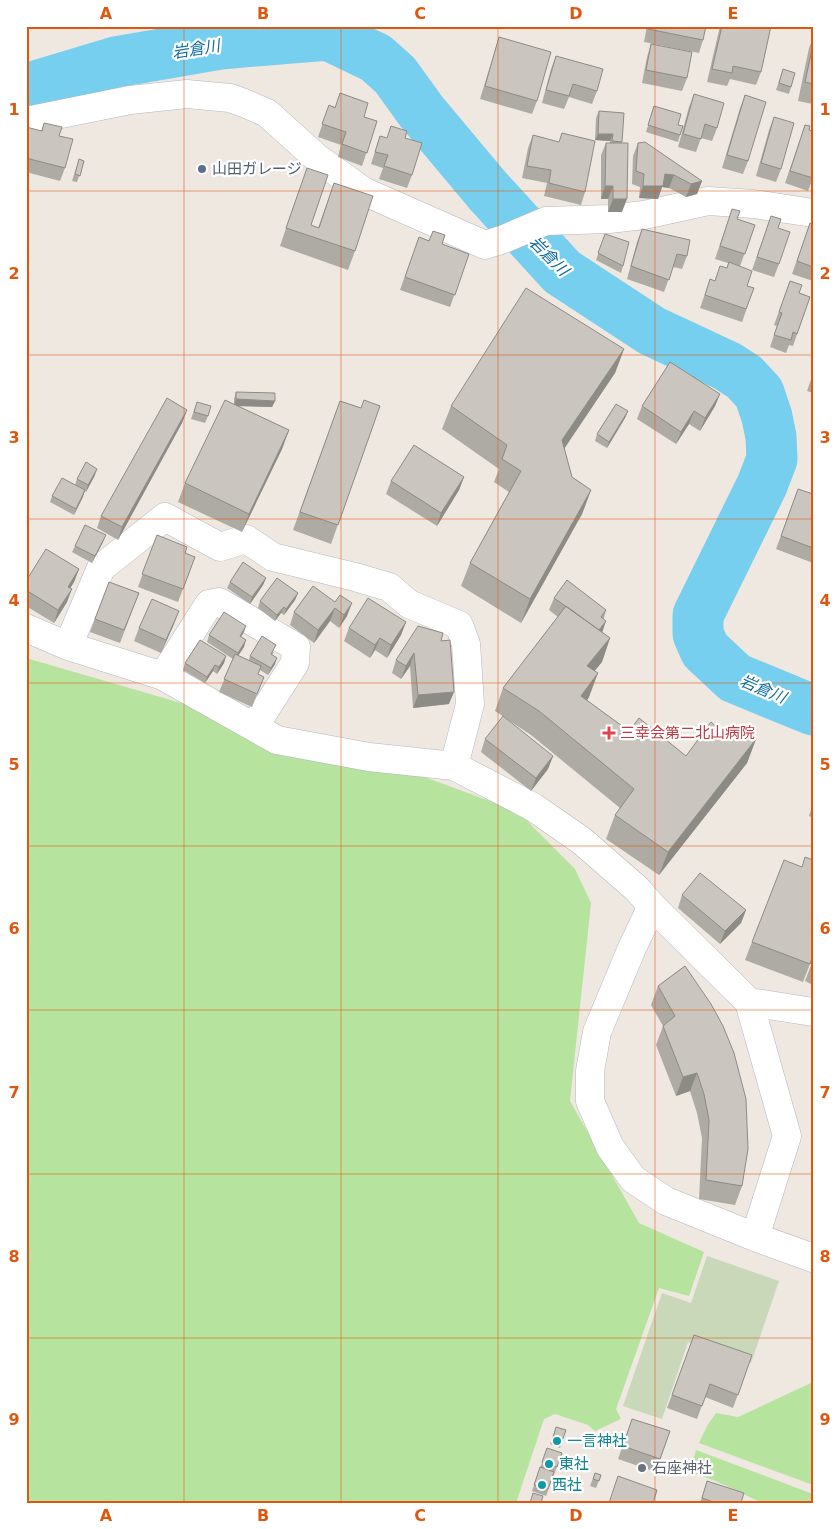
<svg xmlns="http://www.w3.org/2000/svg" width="839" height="1529" viewBox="0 0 839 1529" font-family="'DejaVu Sans','Noto Sans JP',sans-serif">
<rect width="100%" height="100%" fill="#eee8e1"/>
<path fill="#b6e39e" d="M26 658 381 761 517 811 575 869 591 903 570 1101 639 1223 704 1252 689 1296 659 1288 616 1409 621 1419 595 1431 588 1425 555 1414 544 1419 516 1503H26Z
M811 1383H813V1485L699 1443 707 1426 716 1413 738 1417Z
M696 1450 813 1494V1503H758V1501C735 1490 714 1479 690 1472Z"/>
<path fill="#c8d8b8" d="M707 1256 779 1281 751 1363 688 1342 662 1419 623 1406 662 1293 691 1303Z"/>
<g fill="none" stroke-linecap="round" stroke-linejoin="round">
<path stroke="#76cfee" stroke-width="9" d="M320 26 328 35"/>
<path stroke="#76cfee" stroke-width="51" d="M26 89 116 62 220 44 328 35 376 58 395 75 421 111 488 191 562 272 652 331 727 366 744 377 759 393 767 417 771 437 772 459 762 485 698 615V634L705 650 735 678 813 710"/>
<g stroke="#b4b7c0" stroke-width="29">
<path id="minor" d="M26 121 130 100 187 94 230 98 244 103 267 113 317 158 363 191 485 245 504 239 546 221 609 219 644 215 708 201 754 204 813 213
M26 628 68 646 163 676 209 604 219 602 296 647 295 663 254 727
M68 646 101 568 165 517 220 547 246 539 273 557 355 577 389 587 409 604 459 625 466 644 470 704 454 766 533 807 582 841 637 889 652 906 749 1002 787 1136 755 1237
M163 676 277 740 369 757 454 766
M652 906 632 948 597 1032 590 1071V1101L610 1147 633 1179 666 1201 755 1237 813 1258
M749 1002 813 1012"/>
</g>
<use href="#minor" stroke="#fff" stroke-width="28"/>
</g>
<path fill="#aeaaa4" d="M647 26H706L703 40 699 53 644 42Z
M720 26H771L761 72 756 85 730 79 727 86 707 82Z
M499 37 537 101 532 114 480 99 495 50Z
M813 38V104L798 101 809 48Z
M651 44 687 78 682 91 642 83 647 57Z
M556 56 597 91 592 104 569 97 564 109 542 103 551 69Z
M783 69 795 73 789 94 776 90Z
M694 94 717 128 712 141 701 138 696 152 678 147 689 107Z
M745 95 748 161 743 174 722 168 740 108Z
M329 105 377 121 362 166 338 157 341 145 318 137Z
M654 106 678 125 680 135 678 142 646 132Z
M599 111 622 143V212H608V199H601V155L606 143H610V141L595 140 596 118Z
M774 117 781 169 776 182 756 176 769 130Z
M44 123 59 136 65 168 60 181 26 172V127L41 131Z
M805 125 809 130 813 178 808 191 785 183Z
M533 135 585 192 581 205 544 196 547 183 522 178 528 148Z
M380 136 386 138H405L412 175 407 188 379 179 383 168 371 164Z
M638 143 702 181 697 194 686 197 669 188 662 187 658 199 639 198 640 187 632 184 633 156Z
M79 159 84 161 77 182 72 181Z
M334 183 355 251 348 270 280 246 300 187 311 225 318 228Z
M732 209 737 219 755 225 740 266 747 286 754 288 742 322 700 308 710 279 715 281 727 268 728 263 715 259Z
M771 216 778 228 779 264 774 277 752 270Z
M810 223 813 224V281L792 274Z
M642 229 687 256 682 269 673 267 664 292 627 279 637 242Z
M605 234 623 266 621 273 596 260Z
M419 237 469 254 450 307 400 290Z
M790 281 799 293 810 297 793 346 789 345 786 353 770 347 777 326 774 325Z
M624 349 615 373 564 448 572 477 591 490 582 514 521 623 461 586 470 563 509 492 494 482 499 469 442 429 451 406Z
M813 374V393L807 391Z
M236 392 275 401 272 407 238 406 289 430 282 449 242 532 178 502 185 483 234 404V399Z
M720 394 715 406 700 431 689 424 676 444 637 419 642 406Z
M340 401 361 408 380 406 331 544 293 530Z
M197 402 208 416 205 423 191 419Z
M187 410 182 423 118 540 97 528 101 516Z
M628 411 625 418 607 448 595 441 597 434Z
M95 475 86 492 85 491 74 515 50 502 52 496 75 485 77 479Z
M464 477 459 490 437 526 386 494 391 481Z
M798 489 813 494V563L776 549Z
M157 535 185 553 195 557 178 602 138 587Z
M103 542 92 563 72 552 75 546Z
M79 569 74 582 70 588 67 602 54 623 26 606V581Z
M266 578 263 585 250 604 227 588 230 582Z
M109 582 139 593 120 643 90 632Z
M313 586 347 616 339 628 330 621 314 643 290 625 294 612Z
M298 593 295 600 284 615 281 613 275 621 258 608 260 601Z
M554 598 606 610 604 618 602 632 610 638 602 662 594 671 589 697 587 701 629 731 686 756 726 735 756 739 747 763 659 875 606 839 615 815 620 808 531 735 495 711 503 688 558 617 549 610Z
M406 622 401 635 387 658 375 650 370 658 344 641 349 628Z
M174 624 161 653 134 641 139 628Z
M244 632 241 637 244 647 238 656 249 660 250 656 274 652 272 655 275 664 268 675 260 670 258 674 264 677 252 707 219 692 233 659 207 642 209 635Z
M441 641 449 704 413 708 410 666 401 679 392 673 396 660Z
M226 656 224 663 217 674 213 671 205 683 183 670 185 663Z
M485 739 553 756 548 769 531 791 481 752Z
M813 804V818L809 816Z
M682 895 746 910 741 923 720 944 678 908Z
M752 942 813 956 803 982 745 960Z
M813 960V985L805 981Z
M685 966 742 1186 735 1205 699 1199 702 1138 697 1113 690 1091 676 1096 656 1045 663 1026 651 1005 658 986Z
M694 1335 752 1355 733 1408 705 1397 697 1419 667 1408Z
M632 1419 670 1431 656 1472 618 1459Z
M556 1427 566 1430 560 1448 550 1444Z
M547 1448 562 1453 546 1496 532 1491Z
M595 1473 601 1475 596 1488 590 1486Z
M707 1481 741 1503H700Z"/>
<path fill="#8d8b86" d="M598 134H613L610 141 595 140Z
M665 174 674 175 669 188 662 187 658 199 639 198 643 186Z
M702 181 697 194 686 197 691 184Z
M605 186H613L608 199H601Z
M613 199H627L622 212H608Z
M624 349 615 373 554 464 562 440Z
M720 394 715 406 700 431 705 418Z
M236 399 275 401 272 407 234 406Z
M187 410 182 423 118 540 122 527Z
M628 411 625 418 607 448 609 442Z
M694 411 689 424 676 444 681 432Z
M289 430 282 449 242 532 249 514Z
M97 469 95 475 86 492 88 485Z
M464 477 459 490 437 526 441 513Z
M85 490 83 497 74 515 76 509Z
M591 490 582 514 521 623 530 599Z
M106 535 103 542 92 563 95 556Z
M79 569 74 582 63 600 68 587Z
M266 578 263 585 250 604 252 597Z
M72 589 67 602 54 623 58 610Z
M298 593 295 600 284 615 286 609Z
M352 603 347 616 339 628 344 615Z
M284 607 281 613 275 621 277 615Z
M335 608 330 621 314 643 318 630Z
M179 611 174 624 161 653 166 640Z
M606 621 602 633 598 632Z
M406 622 401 635 387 658 391 645Z
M246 626 244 632 237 642 240 636Z
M380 638 375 650 370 658 375 645Z
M610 638 602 662 579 690 587 666Z
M246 640 244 647 235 660 238 653Z
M414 653 410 666 401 679 406 666Z
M226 656 224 663 217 674 219 667Z
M277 658 275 664 268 675 271 668Z
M215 665 213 671 205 683 207 677Z
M598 673 589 697 572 720 581 696Z
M454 692 449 704 413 708 418 695Z
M756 739 747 763 659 875 668 852Z
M553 756 548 769 531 791 536 778Z
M746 910 741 923 720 944 725 931Z
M697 1073 690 1091 676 1096 683 1077Z"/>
<path fill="#cac6bf" stroke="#8d8b86" d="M649 26H706L703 40 648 29Z
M722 26H771L761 72 733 66 732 73 712 69Z
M499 37 551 52 537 101 485 86Z
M651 44 692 52 687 78 646 70Z
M813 45V84L805 82Z
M556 56 603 69 597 91 573 84 569 96 546 90Z
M783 69 795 73 791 87 779 83Z
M340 93 368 103 364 117 377 121 367 153 342 144 346 132 322 124 329 105 335 108Z
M694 94 724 103 717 128 705 124 701 139 683 134Z
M745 95 766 102 748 161 727 155Z
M654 106 681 114 678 125 683 126 680 135 648 125Z
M599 111 624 113 622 142 612 141 613 134H598Z
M774 117 794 123 781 169 761 163Z
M44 123 62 127 59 136 73 139 65 168 26 158V127L42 131Z
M805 125 810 126 809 130 813 131V178L790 171Z
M391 126 407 131 405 138 422 143 412 175 384 166 388 155 375 152 380 136 387 138Z
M562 133 595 141 585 192 549 183 551 170 527 166 533 135 559 142Z
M645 142 702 181 691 184 674 175 665 174 663 186H643L644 174 636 171 638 143Z
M606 143H628L627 199H613V186H605Z
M79 159 84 161 80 176 75 174Z
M307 168 328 175 311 225 319 228 334 183 373 196 355 251 286 228Z
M732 209 740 211 737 219 755 225 745 254 720 246Z
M771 216 781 219 778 228 790 232 779 264 757 257Z
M810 223 813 224V267L797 261Z
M642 229 690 240 687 256 677 254 669 280 631 266Z
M433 231 445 235 442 244 469 254 455 295 405 277 419 237 429 241Z
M605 234 629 242 623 266 598 253Z
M729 262 752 271 747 286 754 288 746 309 705 295 710 279 715 281 720 266 727 268Z
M790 281 802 285 799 293 810 297 797 334 793 332 791 340 774 335 782 313 779 312Z
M526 288 624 349 562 440 572 477 591 490 530 599 470 563 521 471 502 459 507 445 451 406Z
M670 362 720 394 705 418 694 411 681 432 642 406Z
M236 392 275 393V401L236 399Z
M167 398 187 410 122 527 101 516Z
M225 400 289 430 249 514 185 483Z
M364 400 380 406 338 525 300 512 340 401 361 408Z
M197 402 211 406 208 416 194 412Z
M616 404 628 411 609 442 597 434Z
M414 445 464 477 441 513 391 481Z
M86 462 97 469 88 485 77 479Z
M62 478 85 490 76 509 52 496Z
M798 489 813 494V548L781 536Z
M85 525 106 535 95 556 75 546Z
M157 535 187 547 185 553 195 557 183 589 142 574Z
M46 549 79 569 68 587 72 589 58 610 26 590V581Z
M243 562 266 578 252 597 230 582Z
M277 578 298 593 286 609 284 607 277 615 260 601Z
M567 580 606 610 601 617 606 621 599 630 554 598Z
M109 582 139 593 124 630 95 619Z
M313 586 335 602 340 595 352 603 344 615 335 608 318 630 294 612Z
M368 598 406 622 391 645 380 638 375 645 349 628Z
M152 599 179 611 166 640 139 628Z
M566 606 610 638 587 666 598 673 581 696 629 731 639 718 686 756 711 722 726 735 734 724 756 739 668 852 615 815 634 789 539 711 503 688Z
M224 612 246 626 240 636 246 640 238 653 209 635Z
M418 626 443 633 441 641 450 640 454 692 418 695 414 653 406 666 396 660Z
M262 636 276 645 271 654 277 658 271 668 250 656Z
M200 640 226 656 219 667 215 665 207 677 185 663Z
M235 654 261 666 258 674 264 677 257 694 224 679Z
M503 716 553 756 536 778 485 739Z
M805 857 813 860V955L810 964 752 942 784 860 802 867Z
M700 873 746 910 725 931 682 895Z
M685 966 711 1004 723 1026 734 1053 746 1099 748 1149 742 1186 706 1180 709 1120 704 1094 697 1073 683 1077 663 1026 675 1016 658 986Z
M694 1335 752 1355 738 1395 710 1384 702 1406 672 1395Z
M632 1419 670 1431 660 1459 623 1446Z
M556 1427 566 1430 562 1441 553 1438Z
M547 1448 562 1453 557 1467 542 1462Z
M540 1467 554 1472 548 1489 534 1485Z
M595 1473 601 1475 599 1481 593 1479Z
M618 1476 657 1490 653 1503H609Z
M707 1481 744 1493 741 1503H716L702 1498Z
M533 1493 543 1496 541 1503H530Z"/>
<path fill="none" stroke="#df570e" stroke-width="1" stroke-opacity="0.55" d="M184 26V1503M341 26V1503M498 26V1503M655 26V1503M26 191H813M26 355H813M26 519H813M26 683H813M26 846H813M26 1010H813M26 1174H813M26 1338H813"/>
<circle fill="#5c6f8a" stroke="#fff" stroke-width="2" cx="202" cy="169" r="5"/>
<path fill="#e0444e" stroke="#fff" stroke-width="2" d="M606.5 725.5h5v5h5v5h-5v5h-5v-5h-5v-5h5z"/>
<g fill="#0f9aa8" stroke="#fff" stroke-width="2">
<circle cx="557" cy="1441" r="5"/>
<circle cx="549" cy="1464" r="5"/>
<circle cx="542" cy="1485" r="5"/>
</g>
<circle fill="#6b7280" stroke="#fff" stroke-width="2" cx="642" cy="1468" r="5"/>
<g text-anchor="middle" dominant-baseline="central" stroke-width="4.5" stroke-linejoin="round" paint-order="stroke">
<g font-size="15" fill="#4e5e75" stroke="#fff" text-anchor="start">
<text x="212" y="169">山田ガレージ</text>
</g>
<g font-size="15" fill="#be3a42" stroke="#fff" text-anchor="start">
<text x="620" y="733">三幸会第二北山病院</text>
</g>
<g font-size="15" fill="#0d838f" stroke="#fff" text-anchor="start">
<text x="567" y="1441">一言神社</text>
<text x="559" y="1464">東社</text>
<text x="552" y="1485">西社</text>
</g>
<g font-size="15" fill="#5b616d" stroke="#fff" text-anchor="start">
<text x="652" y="1468">石座神社</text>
</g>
<g font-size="16" font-style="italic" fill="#106f9f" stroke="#fff">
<text transform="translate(196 49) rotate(-9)">岩倉川</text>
<text transform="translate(549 256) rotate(45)">岩倉川</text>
<text transform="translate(763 689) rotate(23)">岩倉川</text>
</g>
</g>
<rect width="839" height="1529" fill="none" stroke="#ffffff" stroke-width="55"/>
<rect x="28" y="28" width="784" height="1474" fill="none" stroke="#df570e" stroke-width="2"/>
<g font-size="16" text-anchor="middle" font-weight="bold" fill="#df570e">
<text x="106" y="19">A</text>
<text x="263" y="19">B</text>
<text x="420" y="19">C</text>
<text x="576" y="19">D</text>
<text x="733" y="19">E</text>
<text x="14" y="115">1</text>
<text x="825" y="115">1</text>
<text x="14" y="279">2</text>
<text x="825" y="279">2</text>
<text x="14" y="443">3</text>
<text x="825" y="443">3</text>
<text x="14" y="606">4</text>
<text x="825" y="606">4</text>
<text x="14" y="770">5</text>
<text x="825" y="770">5</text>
<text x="14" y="934">6</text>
<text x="825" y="934">6</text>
<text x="14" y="1098">7</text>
<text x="825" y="1098">7</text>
<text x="14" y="1262">8</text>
<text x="825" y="1262">8</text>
<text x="14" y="1425">9</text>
<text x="825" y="1425">9</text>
<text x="106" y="1521">A</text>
<text x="263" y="1521">B</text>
<text x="420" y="1521">C</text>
<text x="576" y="1521">D</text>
<text x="733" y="1521">E</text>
</g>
</svg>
